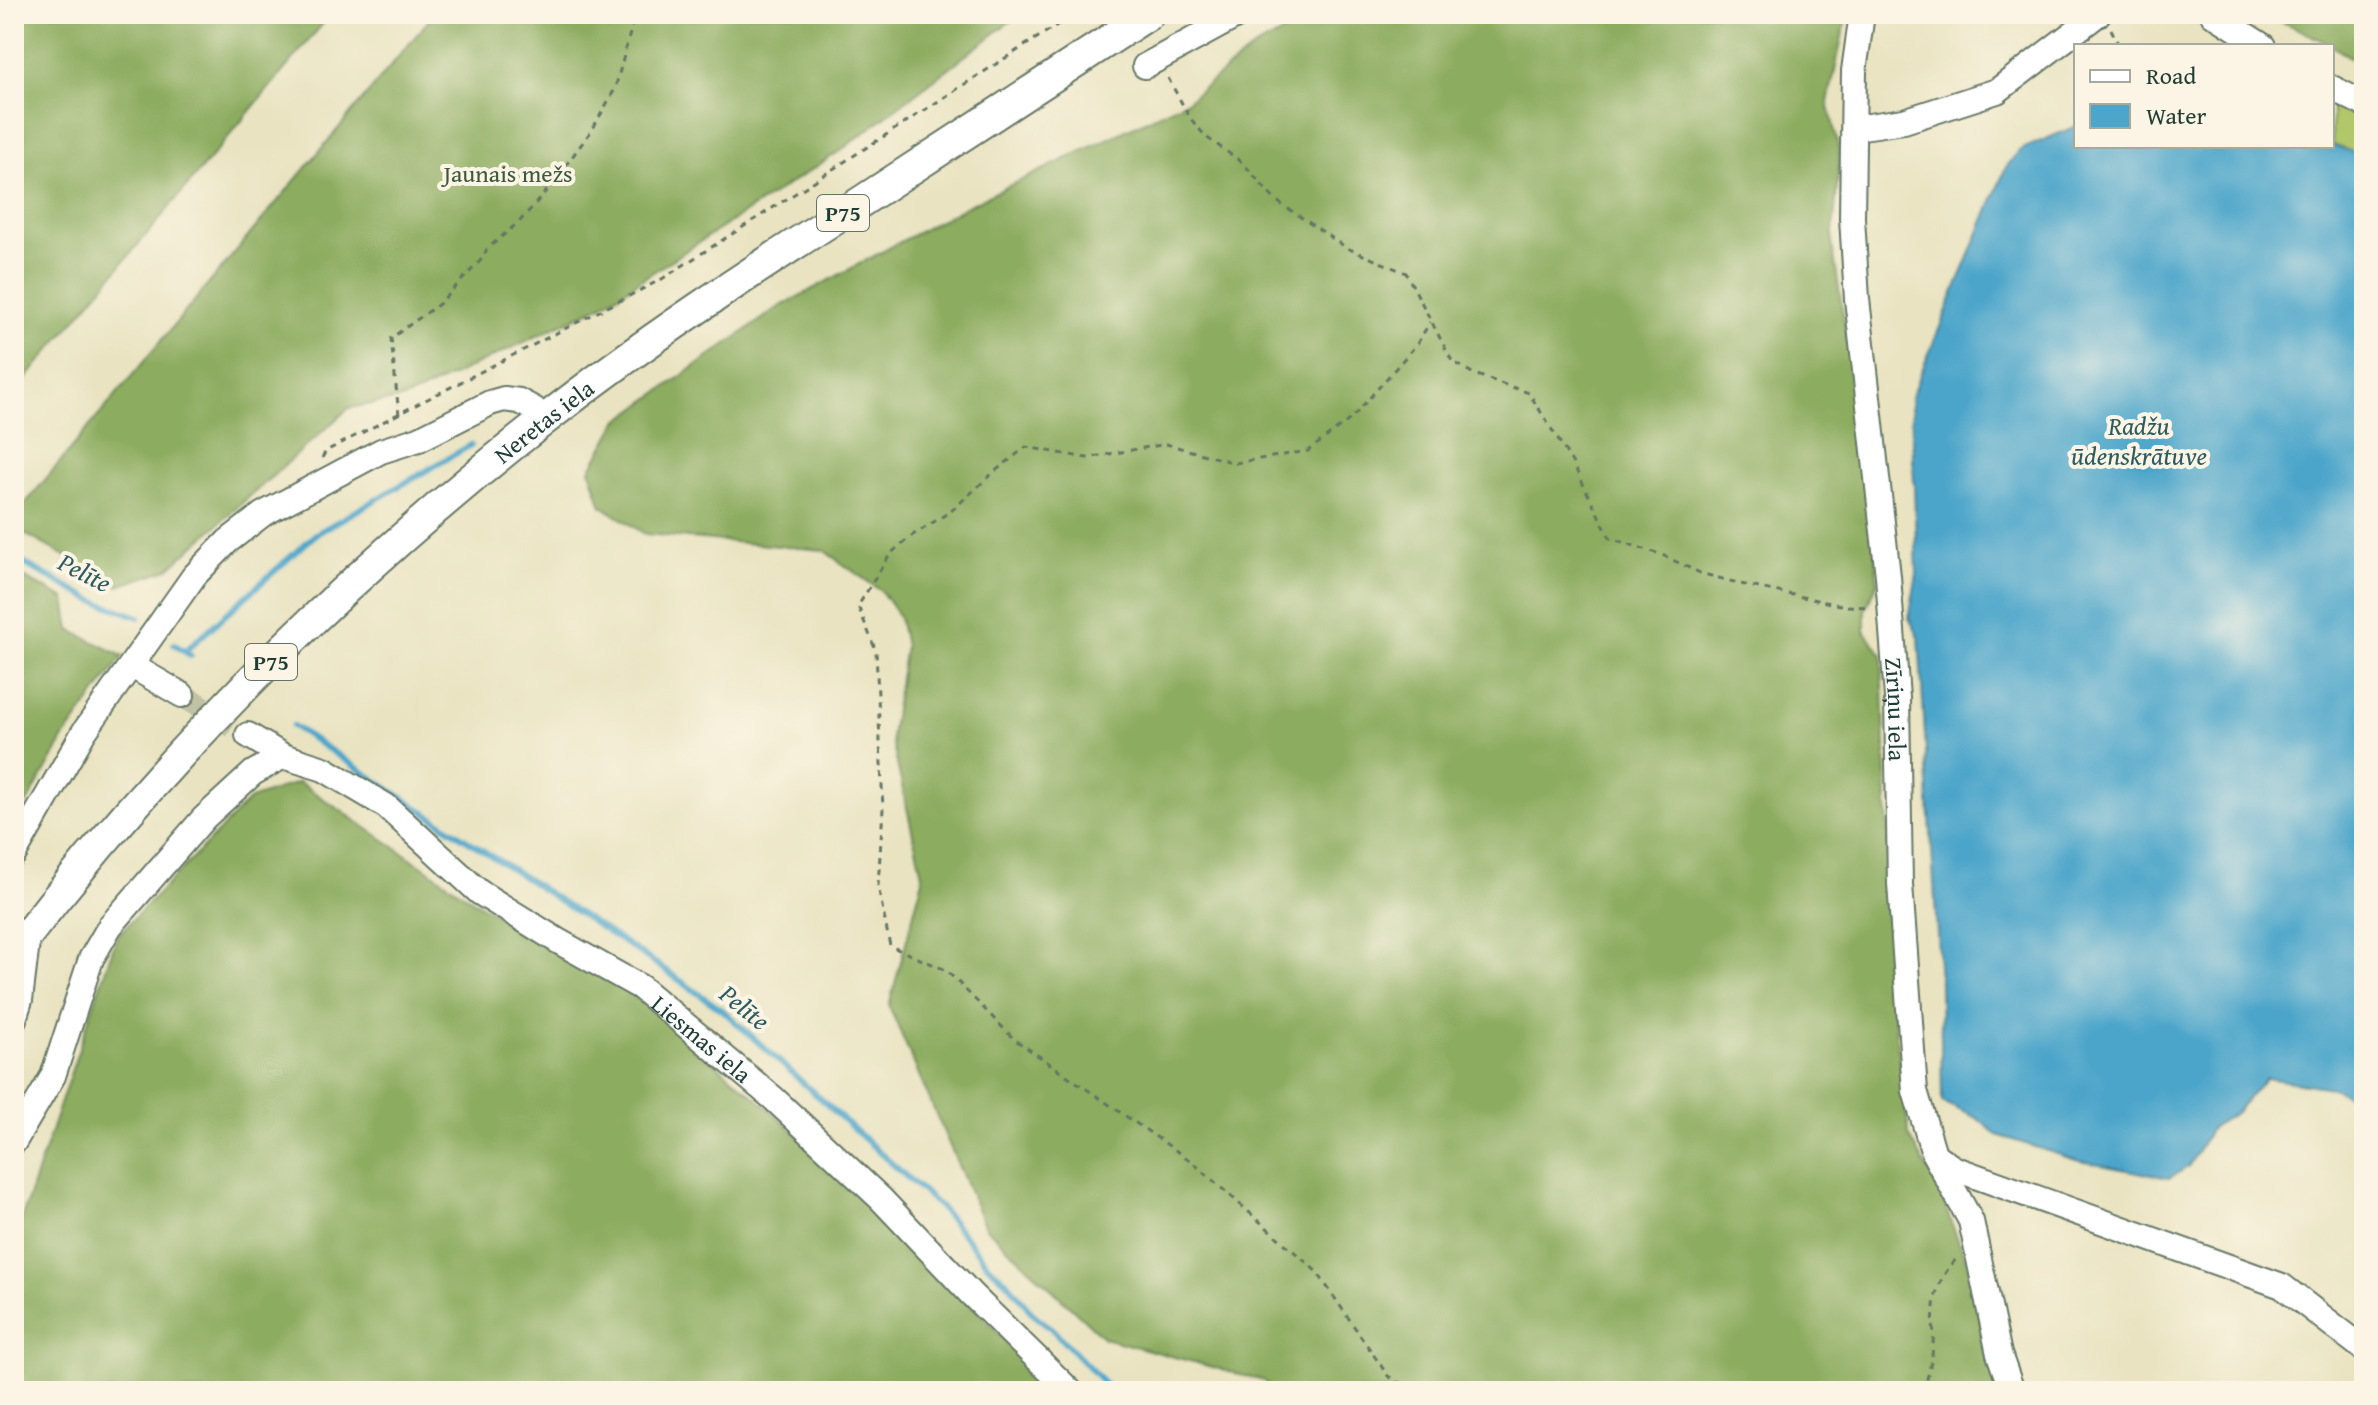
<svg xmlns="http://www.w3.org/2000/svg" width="2378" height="1405" viewBox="0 0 2378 1405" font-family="'Gentium Book Plus',serif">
<rect width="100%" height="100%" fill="#fcf5e5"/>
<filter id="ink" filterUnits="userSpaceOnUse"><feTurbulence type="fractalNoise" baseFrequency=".0125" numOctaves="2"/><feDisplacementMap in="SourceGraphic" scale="16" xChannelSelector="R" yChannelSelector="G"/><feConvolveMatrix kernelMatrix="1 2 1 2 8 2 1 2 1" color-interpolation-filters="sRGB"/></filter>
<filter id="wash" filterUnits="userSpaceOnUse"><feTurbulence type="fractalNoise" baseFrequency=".006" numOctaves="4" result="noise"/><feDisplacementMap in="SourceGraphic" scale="32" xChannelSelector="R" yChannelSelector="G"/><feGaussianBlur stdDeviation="1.8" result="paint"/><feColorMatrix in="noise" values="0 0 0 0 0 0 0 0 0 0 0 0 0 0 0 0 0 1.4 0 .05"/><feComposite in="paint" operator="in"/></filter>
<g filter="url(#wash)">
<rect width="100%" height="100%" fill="#e9e3c1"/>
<path fill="#b1c76b" stroke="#688250" stroke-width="2" d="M2332 88 2364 104V156L2332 145Z"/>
<path fill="#8cac5f" stroke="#56744a" stroke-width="2" d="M14 14H331L14 393Z
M434 14H1020L840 151 602 305 406 398 349 408 168 569 119 586 14 528V517Z
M1319 14H1847L1828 102 1840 154 1832 243 1859 419 1878 582 1865 610V632L1882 654 1894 1017 1909 1135 1939 1191 1974 1281 1986 1354 2001 1391H1273L1264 1381 1104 1338 985 1227 889 1006 923 879 891 737 905 646 899 617 881 591 823 550 645 534 602 506 590 470 618 421 779 307 971 204 1187 101 1253 48Z
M2256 14H2364V66C2331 44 2295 24 2256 14Z
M14 572 65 599 70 630 123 656 65 736 14 826Z
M299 782 474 901 634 995 766 1106 874 1206 1056 1391H14V1228L21 1220 117 936 250 799Z"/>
<path fill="#4ca5ca" stroke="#36717f" stroke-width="2" d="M2076 126V146L2332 145 2364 156V1102L2332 1088 2265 1078 2235 1113 2212 1127 2188 1167 2169 1178 2079 1161 1997 1135 1977 1118 1942 1102 1940 983 1919 637 1909 618 1917 574 1911 397 2006 167 2020 150Z"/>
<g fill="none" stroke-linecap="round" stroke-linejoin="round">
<path stroke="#4ca5ca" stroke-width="6" d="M14 558 94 601 139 617
M174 644 191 656
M185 651 316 534 471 445
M293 726 655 963 726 1013 942 1209 989 1266 1010 1285 1032 1313 1051 1328 1112 1391"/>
</g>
</g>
<g filter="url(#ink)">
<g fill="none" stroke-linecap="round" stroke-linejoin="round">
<path stroke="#c1c2a5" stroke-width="24" stroke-dasharray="24 12" stroke-linecap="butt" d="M182 695 248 735"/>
<g stroke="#667765" stroke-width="28">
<g id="minor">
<path id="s1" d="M1862 14 1854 71 1852 218 1857 299 1888 576 1897 698 1900 884 1915 1091 1934 1154 1971 1221 1999 1354 2012 1391"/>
<path d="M2213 14 2263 46"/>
<path d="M1145 66 1240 14"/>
<path d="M2332 88 2364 104"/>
<path d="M1855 128 1904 121 1997 91 2098 14"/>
<path d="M132 666 182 695"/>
<path id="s2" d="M248 735 283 756 324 769 386 806 479 892 558 941 640 987 773 1098 881 1199 971 1294 1070 1391"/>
<path d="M14 854 84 732 112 692 194 576 228 541 263 514 381 451 419 439 490 403 504 399 519 401 534 409 544 420"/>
<path d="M14 1019 20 1000 28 934"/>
<path d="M14 1142 53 1076 91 959 110 926 204 818 253 773 283 756"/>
<path d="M1936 1156 1953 1168 2282 1286 2364 1349"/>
</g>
</g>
<g stroke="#667765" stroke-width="34">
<g id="major">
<path id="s3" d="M14 952C166 753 347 575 543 421 643 342 749 273 856 205 954 141 1051 78 1149 14"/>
</g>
</g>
<path stroke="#667765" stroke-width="3" stroke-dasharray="6 6" stroke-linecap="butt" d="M2111 29 2119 46
M1168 78 1190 118 1206 137 1243 163 1275 200 1347 248 1406 273 1452 361 1474 374 1529 393 1572 462 1610 538 1660 554 1700 573 1745 585 1845 606 1871 607
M399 415 391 338 439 304 482 259 487 249 520 221 549 188 592 130 615 89 635 14
M322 458 326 451 662 279 1074 14
M1412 1391 1388 1376 1317 1272 1191 1161 1014 1039 946 970 890 946 878 886 883 809 876 651 858 606 890 554 910 537 951 511 994 472 1026 447 1087 458 1166 444 1235 463 1308 451 1352 418 1417 344 1430 322
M1923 1391C1925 1383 1929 1375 1930 1366 1940 1322 1921 1297 1957 1258"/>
<use href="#minor" stroke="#fff" stroke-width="24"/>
<use href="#major" stroke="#fff" stroke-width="30"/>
</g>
</g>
<g text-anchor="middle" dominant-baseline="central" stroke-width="8" stroke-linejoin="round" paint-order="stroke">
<g fill="#fcf5e5" stroke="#617469" stroke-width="2">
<rect x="817" y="195" width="52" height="36" rx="6"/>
<rect x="245" y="644" width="52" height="36" rx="6"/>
</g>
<g font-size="22" font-weight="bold" fill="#1f3d34">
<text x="843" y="213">P75</text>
<text x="271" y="662">P75</text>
</g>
<g font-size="24" fill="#3c593f" stroke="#fcf5e5">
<text x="508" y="173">Jaunais mežs</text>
</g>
<g font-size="24" fill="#1f3d34" stroke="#fcf5e5">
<text stroke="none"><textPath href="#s3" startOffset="752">Neretas iela</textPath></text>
<text stroke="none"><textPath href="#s1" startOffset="698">Zīriņu iela</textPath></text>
<text stroke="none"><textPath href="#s2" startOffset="550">Liesmas iela</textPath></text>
</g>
<g font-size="26" font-style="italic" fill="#2c5c61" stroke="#fcf5e5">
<text x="2139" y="425">Radžu<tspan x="2139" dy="30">ūdenskrātuve</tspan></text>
<text transform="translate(85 572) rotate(27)">Pelīte</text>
<text transform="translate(745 1007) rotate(39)">Pelīte</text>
</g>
</g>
<rect width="2378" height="1405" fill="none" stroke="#fcf5e5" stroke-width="48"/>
<rect x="2074" y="44" width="260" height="104" fill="#fcf5e5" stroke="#a4ab9e" stroke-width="2"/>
<rect x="2090" y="70" width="40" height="12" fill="#ffffff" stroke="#a4ab9e" stroke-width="2"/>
<text x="2146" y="84" font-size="24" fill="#1f3d34">Road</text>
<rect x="2090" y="104" width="40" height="24" fill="#4ca5ca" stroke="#a4ab9e" stroke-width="2"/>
<text x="2146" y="124" font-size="24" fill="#1f3d34">Water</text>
</svg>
